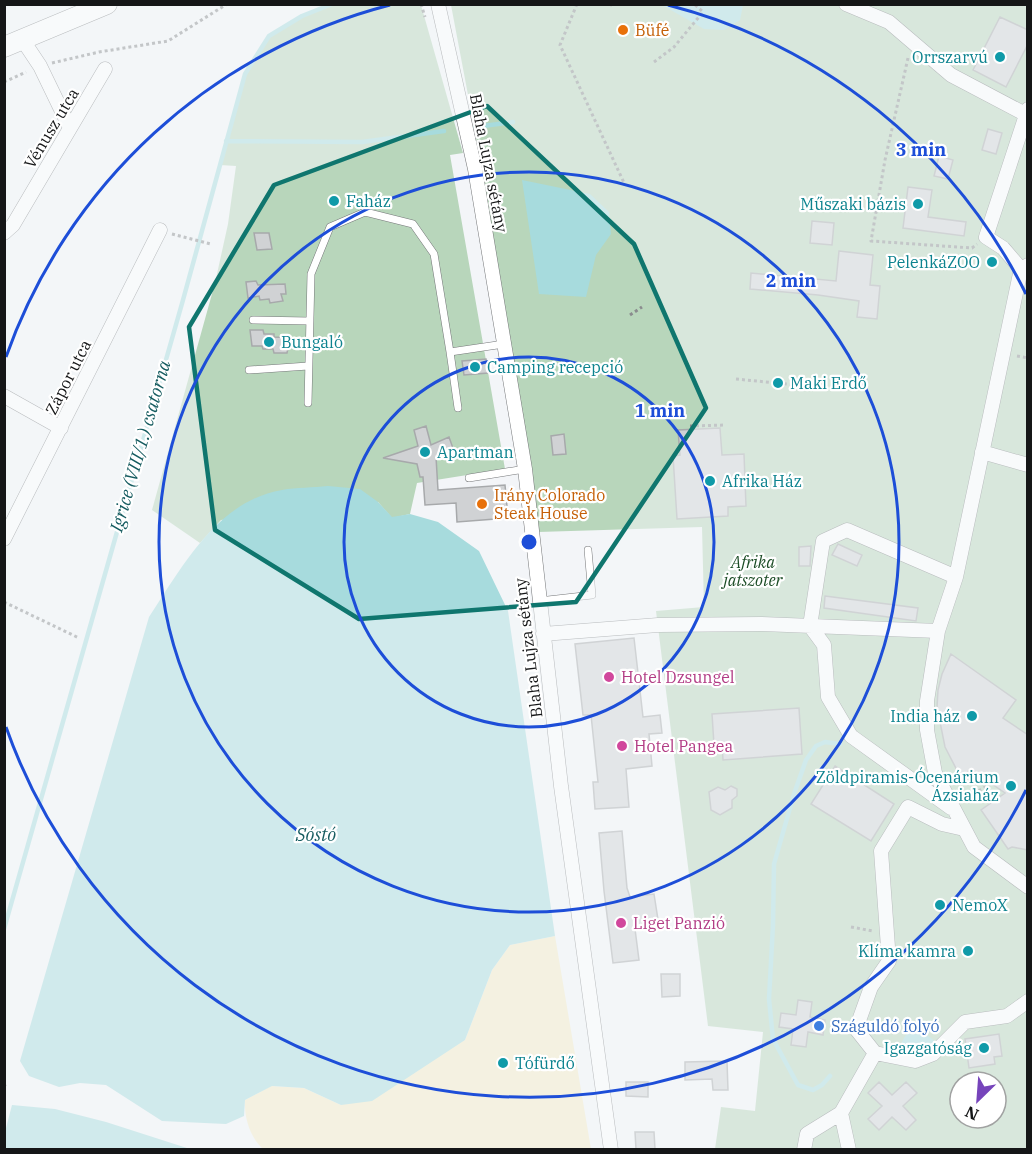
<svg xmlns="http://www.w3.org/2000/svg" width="1032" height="1154" viewBox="0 0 1032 1154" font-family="'IBM Plex Serif',serif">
<rect width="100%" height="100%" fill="#f3f5f8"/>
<path fill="#b8d6bb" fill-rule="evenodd" d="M332 5H421L463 153 450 155 505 469 417 483 410 514 392 518 378 502 221 520 200 543 152 510 215 283 228 224 236 166 220 165 245 74 269 36 302 16Z
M451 5H1027V1149H715L721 1107 755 1111 763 1032 708 1026 656 611 704 607 702 527 538 532 530 467 479 153ZM960 1082H996V1118H960Z"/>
<path fill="#f5ecc6" d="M555 936 591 1149H263C250 1137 244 1118 245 1100L271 1086 304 1088 341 1105 465 1040 492 970 510 945Z"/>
<path fill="#a7dbdd" d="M662 5H743L740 20 724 30 704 29Z
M522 180 590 194 609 212 611 234 596 255 586 297 539 294Z
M328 486 360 489 378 502 392 517 410 514 438 522 479 551 508 611 555 936 510 945 492 970 465 1040 372 1101 341 1105 304 1088 272 1086 245 1100 244 1116 226 1124 162 1121 106 1085 80 1083 59 1087 29 1076 20 1061 149 617C182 567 217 501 282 490 297 487 313 488 328 486Z
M919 1029 936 1042 913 1055 899 1052C903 1039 904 1032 919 1029Z
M12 1105 55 1109 106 1122 190 1149H5V1132Z"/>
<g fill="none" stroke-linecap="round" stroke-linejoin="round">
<path stroke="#a7dbdd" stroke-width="4.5" d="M475 127 513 122
M226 141 362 142 444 131
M4 929 183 300 245 74 269 36 302 16 332 4
M830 1076 822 1085 813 1090 798 1085 773 1039 769 999 773 925 774 864 794 794 806 760 816 746 825 742 840 744"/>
</g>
<path fill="#d0d2d4" stroke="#a7a9ab" stroke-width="1.5" d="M1000 17 1028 30V44L1006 87 973 70Z
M988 129 1002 133 996 154 982 150Z
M939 156 953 160 948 179 934 176Z
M908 187 932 190 928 217 966 222 964 236 903 228Z
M812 221 834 223 832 245 810 243Z
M254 233H269L272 249 257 250Z
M839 251 873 255 870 285 880 286 877 319 857 317 859 301 818 295 750 289 751 273 836 281Z
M256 281 258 285 285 284 286 294H281L283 301 270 303 269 299 260 300 259 296 248 298 246 282Z
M250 330H263L264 334H274V337L299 338V347L288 348 287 353H274L273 349H263L262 346H252Z
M486 359 488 373 464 375 462 361Z
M426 426 431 445 449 437 454 451 436 457 438 490 505 485 508 518 457 522 456 503 425 505 423 477H420L417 464 383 458 418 446 414 430Z
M720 428 722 455 744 454 746 506 728 507V516L677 519 673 456 680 455 678 430Z
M564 434 566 454 553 455 551 436Z
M838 544 862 555 857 566 832 555Z
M811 546 810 566H799V547Z
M825 596 918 608 916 621 824 608Z
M634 638 643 717 660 715 662 733 649 734 652 766 626 769 629 807 595 809 593 782H598L591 715H583L575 644Z
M951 654 1016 700 1003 718 1028 735V850L1012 847 1008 849 981 810 1005 793 970 769 962 780 945 747 937 707 938 690 942 674Z
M799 708 802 754 723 760 722 745H714L712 714Z
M835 766 894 804 871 841 811 804Z
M731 786 737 789V796L732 800V808L720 815 711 810 709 792 718 787 725 790Z
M622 831 627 888 630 897 654 894 659 926 635 929 639 960 613 963 604 891 599 833Z
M661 974H680V996L662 997Z
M798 1000 812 1002 810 1017 825 1020 823 1035 808 1032 806 1047 791 1045 793 1029 779 1027 781 1013 796 1015Z
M999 1034 1002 1056 994 1057 995 1064 969 1068 965 1039Z
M727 1061 728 1090H713L712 1079 685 1080V1062Z
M626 1082H648V1097L626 1096Z
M879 1082 892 1095 906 1082 917 1093 903 1106 916 1120 906 1130 892 1117 879 1130 868 1119 882 1106 868 1093Z
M635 1132H654L655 1149H636Z"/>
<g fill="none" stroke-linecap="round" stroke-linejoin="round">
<g stroke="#757779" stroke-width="8">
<path id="lane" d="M253 320 309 321
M450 352 458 408
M249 370 308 366
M308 403 311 274 330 227 365 212 413 224 434 254 450 352 504 344
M469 478 525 469
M539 601 592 595 588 550"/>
</g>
<g stroke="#757779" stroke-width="15">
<path id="street" d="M438 4 475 169 525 469 561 786 611 1150
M846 4 889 22 951 75 1025 114
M22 39 40 66 70 128
M4 233 13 225 105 69
M1028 265 1021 269 956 577 938 631 927 701V730L935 773 974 847 1028 887
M1021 269 1003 248 986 237 1028 109
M4 396 61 428
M982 452 1028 465
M4 539 160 230
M543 634 658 625 761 624 938 631
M951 808 851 736 828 697 824 645 810 626 823 541 847 530 956 577
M964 829 942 824 908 807 881 851 889 961 871 987 856 1029 875 1053 915 1061 933 1054 965 1022 1007 1016 1028 1001
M841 1113 849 1150
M804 1150 807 1134 841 1113 875 1053"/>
</g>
<g stroke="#757779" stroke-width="21">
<path id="secondary" d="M4 47 107 4"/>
</g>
<path stroke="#8a8c8e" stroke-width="3" stroke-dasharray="3 3" stroke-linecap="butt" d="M421 4 425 17
M577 4 560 45 625 185
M610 6 611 4
M908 58 885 160 871 241 972 248 977 244
M654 62 674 47 703 12 694 4
M52 63 99 52 168 41 227 4
M4 82 26 72
M172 234 211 244
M630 315 642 307
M1017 356 1028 358
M736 379 817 387
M690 426 726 425
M4 602 79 638
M963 800 987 786
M851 927 873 931
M4 1087 6 1083"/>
<use href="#lane" stroke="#fff" stroke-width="7"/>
<use href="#street" stroke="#fff" stroke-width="14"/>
<use href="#secondary" stroke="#fff" stroke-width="20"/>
</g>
<path d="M0 0H1032V1154H0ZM487 106 634 244 706 408 576 602 359 619 215 530 189 327 274 185Z" fill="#f3f5f8" fill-opacity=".55" fill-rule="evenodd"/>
<path fill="none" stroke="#0f766e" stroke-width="4.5" stroke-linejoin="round" d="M487 106 634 244 706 408 576 602 359 619 215 530 189 327 274 185Z"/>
<g fill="none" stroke="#1d4ed8" stroke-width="3">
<circle cx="529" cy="542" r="185"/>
<circle cx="529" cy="542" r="370"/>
<path d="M1026 790A555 555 0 0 1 6 727M6 357A555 555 0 0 1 390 5M668 5A555 555 0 0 1 1026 294"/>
</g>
<g fill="#e8710a" stroke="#fff" stroke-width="2">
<circle cx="623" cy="30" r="6"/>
<circle cx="482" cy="504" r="6"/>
</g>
<g fill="#0f9aa8" stroke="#fff" stroke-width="2">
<circle cx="1000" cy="57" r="6"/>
<circle cx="334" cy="201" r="6"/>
<circle cx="918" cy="204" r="6"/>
<circle cx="992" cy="262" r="6"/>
<circle cx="269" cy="342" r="6"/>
<circle cx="475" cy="367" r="6"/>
<circle cx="778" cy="383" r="6"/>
<circle cx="425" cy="452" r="6"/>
<circle cx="710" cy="481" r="6"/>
<circle cx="972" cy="716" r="6"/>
<circle cx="1011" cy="786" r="6"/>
<circle cx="940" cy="905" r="6"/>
<circle cx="968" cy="951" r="6"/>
<circle cx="984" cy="1048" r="6"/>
<circle cx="503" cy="1063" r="6"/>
</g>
<g fill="#d1479c" stroke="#fff" stroke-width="2">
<circle cx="609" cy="677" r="6"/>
<circle cx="622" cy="746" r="6"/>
<circle cx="621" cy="923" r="6"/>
</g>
<circle fill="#3f7fe0" stroke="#fff" stroke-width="2" cx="819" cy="1026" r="6"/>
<g text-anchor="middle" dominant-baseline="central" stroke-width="4.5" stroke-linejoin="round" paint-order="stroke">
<g font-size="16" fill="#c56008" stroke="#fff" text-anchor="start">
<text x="635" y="30">Büfé</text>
<text x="494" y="495">Irány Colorado<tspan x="494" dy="18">Steak House</tspan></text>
</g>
<g font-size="16" fill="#0d838f" stroke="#fff" text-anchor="start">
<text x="988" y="57" text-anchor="end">Orrszarvú</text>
<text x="346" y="201">Faház</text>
<text x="906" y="204" text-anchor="end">Műszaki bázis</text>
<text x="980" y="262" text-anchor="end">PelenkáZOO</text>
<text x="281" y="342">Bungaló</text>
<text x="487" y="367">Camping recepció</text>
<text x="790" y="383">Maki Erdő</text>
<text x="437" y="452">Apartman</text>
<text x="722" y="481">Afrika Ház</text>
<text x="960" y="716" text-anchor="end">India ház</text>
<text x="999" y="777" text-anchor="end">Zöldpiramis-Ócenárium<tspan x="999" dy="18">Ázsiaház</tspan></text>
<text x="952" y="905">NemoX</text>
<text x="956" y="951" text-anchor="end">Klíma kamra</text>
<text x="972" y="1048" text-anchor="end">Igazgatóság</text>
<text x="515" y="1063">Tófürdő</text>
</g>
<g font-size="16" fill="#151617" stroke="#fff">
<text transform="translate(51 128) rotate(-59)">Vénusz utca</text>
<text transform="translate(489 163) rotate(79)">Blaha Lujza sétány</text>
<text transform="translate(68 377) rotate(-63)">Zápor utca</text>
<text transform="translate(528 648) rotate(-97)">Blaha Lujza sétány</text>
</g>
<g font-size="16" font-style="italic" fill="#1b4c25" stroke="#fff">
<text x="753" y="562">Afrika<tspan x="753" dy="18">jatszoter</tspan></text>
</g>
<g font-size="16" fill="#b23c85" stroke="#fff" text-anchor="start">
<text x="621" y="677">Hotel Dzsungel</text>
<text x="634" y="746">Hotel Pangea</text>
<text x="633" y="923">Liget Panzió</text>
</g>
<g font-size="16" fill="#366cbe" stroke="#fff" text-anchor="start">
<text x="831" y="1026">Száguldó folyó</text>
</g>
<g font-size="18" font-style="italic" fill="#165c60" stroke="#fff">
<text transform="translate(140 446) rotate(-74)">Igrice (VIII/1.) csatorna</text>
<text x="316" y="834">Sóstó</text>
</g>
</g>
<circle cx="529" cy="542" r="9" fill="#1d4ed8" stroke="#fff" stroke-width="3"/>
<g font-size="18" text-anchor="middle" font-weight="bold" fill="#1d4ed8" stroke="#fff" stroke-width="4.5" stroke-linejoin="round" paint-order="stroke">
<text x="921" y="156">3 min</text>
<text x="791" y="287">2 min</text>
<text x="660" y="417">1 min</text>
</g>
<rect width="1032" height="1154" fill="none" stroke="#151617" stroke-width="12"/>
<g transform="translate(978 1100) rotate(205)"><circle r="28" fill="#ffffff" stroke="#a1a2a2" stroke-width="1.5"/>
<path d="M0-4.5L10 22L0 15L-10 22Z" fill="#7644bb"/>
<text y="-9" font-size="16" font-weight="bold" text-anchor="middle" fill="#151617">N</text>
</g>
</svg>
